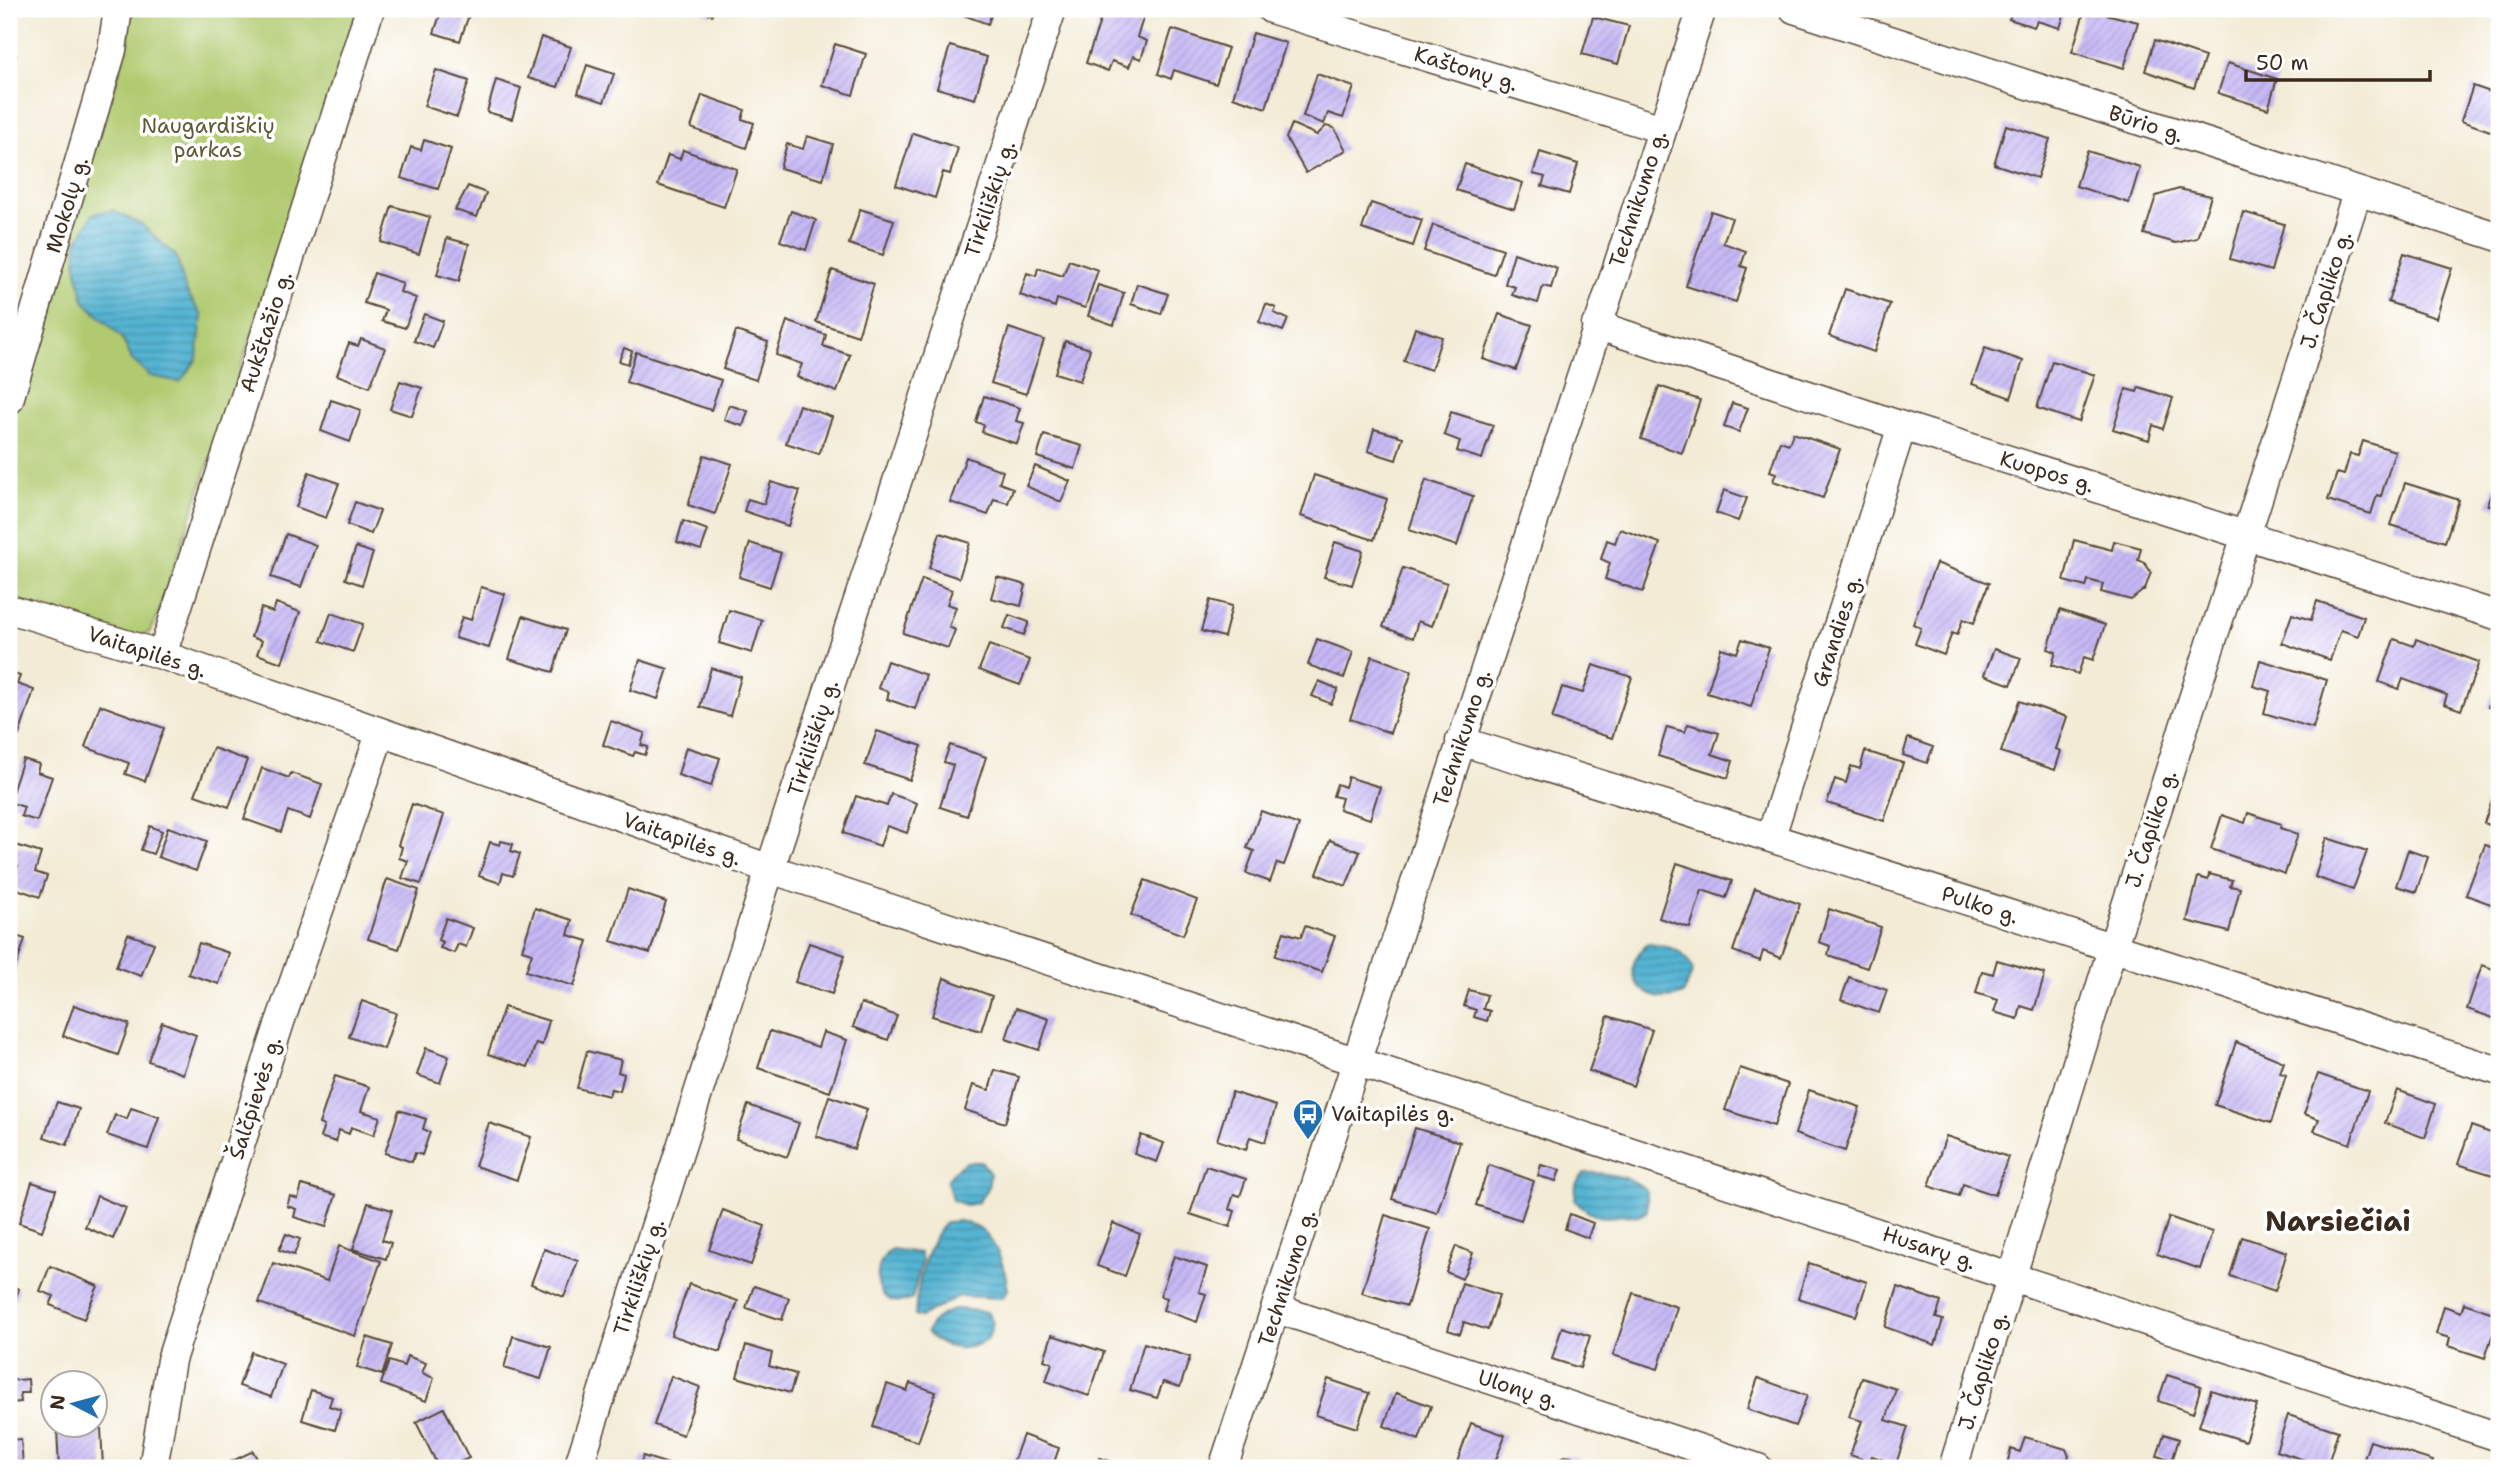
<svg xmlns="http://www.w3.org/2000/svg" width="2508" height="1477" viewBox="0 0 2508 1477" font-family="'Shantell Sans',sans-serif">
<defs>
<pattern id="water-rules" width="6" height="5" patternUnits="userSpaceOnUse" patternTransform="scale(1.75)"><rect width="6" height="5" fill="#54b4d3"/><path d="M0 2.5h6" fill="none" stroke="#4793ab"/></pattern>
<pattern id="building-hatch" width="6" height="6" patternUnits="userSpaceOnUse" patternTransform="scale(1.75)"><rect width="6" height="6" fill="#c6b8f5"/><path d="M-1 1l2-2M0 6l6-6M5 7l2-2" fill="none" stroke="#ab9ed2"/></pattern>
</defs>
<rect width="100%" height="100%" fill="#fff"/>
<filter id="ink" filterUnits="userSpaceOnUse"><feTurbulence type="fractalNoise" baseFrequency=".0143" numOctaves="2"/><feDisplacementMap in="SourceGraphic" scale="14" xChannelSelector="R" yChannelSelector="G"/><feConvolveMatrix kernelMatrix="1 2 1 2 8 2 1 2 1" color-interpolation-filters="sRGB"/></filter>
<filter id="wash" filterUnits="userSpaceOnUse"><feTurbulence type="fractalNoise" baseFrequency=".00686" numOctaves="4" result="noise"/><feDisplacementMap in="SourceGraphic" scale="28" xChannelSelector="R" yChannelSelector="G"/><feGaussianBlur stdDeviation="1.57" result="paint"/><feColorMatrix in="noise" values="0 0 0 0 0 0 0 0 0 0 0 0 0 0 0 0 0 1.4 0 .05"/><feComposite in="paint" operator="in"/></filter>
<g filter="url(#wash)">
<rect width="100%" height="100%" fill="#f3ebd5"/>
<path fill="#b1ca6f" stroke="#767a46" stroke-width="2" fill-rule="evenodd" d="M127 9H360L158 615 149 633 132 638 9 599V425L129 41ZM112 210 176 256 186 291 202 316 132 360 77 242 93 215Z"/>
<path fill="url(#water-rules)" stroke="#486f78" stroke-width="2" d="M112 210 142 225 176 256 186 291 202 316 197 359 180 382 150 376 132 360 123 339 84 301 76 266 77 242 93 214Z
M1648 944C1671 946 1684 949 1693 971L1683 994C1644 1011 1614 970 1648 944Z
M966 1162H982L990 1174 988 1189 977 1203 966 1205 952 1200 947 1181 955 1170Z
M1584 1173C1604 1172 1632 1176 1647 1191V1211C1641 1217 1634 1215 1626 1215 1601 1218 1595 1220 1575 1201L1576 1184Z
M958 1221C992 1225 1004 1260 1008 1290L1002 1298 959 1296 921 1317 915 1315C917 1286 925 1244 946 1222Z
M891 1249 920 1253 922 1260 912 1299C876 1313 867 1269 891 1249Z
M957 1309 987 1312 993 1323 988 1339C968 1353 943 1351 927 1332 934 1318 942 1313 957 1309Z"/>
<g id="blocks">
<path fill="url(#building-hatch)" d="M442 9H471L460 41 434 33Z
M697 9H715L712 15Z
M965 9H993L988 24 963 15Z
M1104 9H1121L1144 16 1137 37 1147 41 1141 59 1133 56 1129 67 1112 61 1108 71 1086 63Z
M2013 9H2066L2060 28 2037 21 2034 27 2009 19Z
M2085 9 2138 22 2124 68 2072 52Z
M1593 17 1629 26 1618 64 1582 54Z
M1172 29 1228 48 1216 84 1174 70 1171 79 1158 74Z
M1253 33 1286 43 1266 108 1233 97Z
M541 37 571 47 558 87 528 78Z
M2155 40 2205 57 2194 88 2145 71Z
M835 44 866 54 853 95 822 85Z
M950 46 987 57 975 99 937 88Z
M9 54 16 55 10 87H9Z
M2228 63 2277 79 2268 109 2218 93Z
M587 65 614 74 604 102 578 93Z
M436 70 469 81 457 117 424 106Z
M1317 74 1354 87 1343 118 1328 113 1324 124 1303 116Z
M496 80 521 88 512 119 487 112Z
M2473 86 2499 95V134L2461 121Z
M702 95 745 110 742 119 754 123 746 148 691 128Z
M1292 124 1317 135 1326 126 1334 128 1346 150 1306 173 1286 138Z
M2006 125 2050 139 2037 178 1994 164Z
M913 133 958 148 950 174 943 172 935 198 896 185Z
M807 136 833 144 823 180 780 168 787 144 803 149Z
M424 140 451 149 438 189 401 178 411 147 421 150Z
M683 150 737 169 724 207 658 185 668 155 680 159Z
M2087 151 2140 167 2129 203 2076 186Z
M1540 152 1578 164 1569 194 1542 186 1545 177 1533 174Z
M1465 164 1523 183 1514 209 1456 190Z
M468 186 486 193 477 217 455 210Z
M2179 189 2211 196 2197 238 2176 243 2144 234 2156 196Z
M1371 203 1422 220 1413 246 1362 229Z
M392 206 430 217 419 254 381 242Z
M860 209 894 220 883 255 849 244Z
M791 211 816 220 806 250 780 241Z
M1711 211 1732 218 1723 243 1746 251 1741 266 1747 268 1736 302 1686 286Z
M2243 212 2284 224 2271 271 2230 259Z
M1433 225 1503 249 1494 275 1424 251Z
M447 238 469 244 459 281 437 275Z
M1514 253 1557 268 1551 288 1543 286 1538 303 1512 295 1515 287 1505 284Z
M2404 253 2452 268 2436 318 2388 302Z
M1069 260 1098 270 1085 308 1057 299 1055 307 1020 295 1027 273 1036 276 1038 268 1063 276Z
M832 270 874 284 858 336 816 322Z
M374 273 403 283 400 292 416 298 405 328 382 321 386 310 364 303Z
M1137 284 1168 294 1161 314 1131 304Z
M1098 285 1124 293 1114 325 1088 316Z
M1845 289 1890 304 1874 352 1829 336Z
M1266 304 1276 308 1274 313 1288 319 1283 331 1259 322Z
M424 314 443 321 433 348 414 341Z
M1499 314 1532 325 1516 370 1483 359Z
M787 321 826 335 823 346 850 355 837 392 797 377 802 364 776 355Z
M1009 328 1044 340 1026 394 991 383Z
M1415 328 1442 337 1431 370 1404 361Z
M736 331 768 342 756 380 723 369Z
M361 339 385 348 370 387 337 375 349 343 358 346Z
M1065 341 1090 349 1080 381 1055 373Z
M624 348 632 351 628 364 619 361Z
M1985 348 2023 361 2011 398 1972 384Z
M636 352 721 380 711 410 626 382Z
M2052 361 2095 375 2079 422 2037 408Z
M400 381 422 388 412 416 390 409Z
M1659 386 1700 400 1682 453 1641 439Z
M2139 387 2173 398 2163 429 2153 425 2149 440 2113 429 2126 389 2137 392Z
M984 396 1020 408 1016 421 1024 423 1017 444 982 432 984 425 976 422Z
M331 400 361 410 350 442 321 431Z
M1732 403 1748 408 1739 432 1724 427Z
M729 405 748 411 743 426 724 420Z
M799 405 832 417 819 454 786 443Z
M1451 412 1493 425 1482 459 1457 451 1460 441 1444 435Z
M1374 429 1403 437 1396 460 1368 451Z
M1793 433 1840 449 1823 498 1773 481 1776 473 1770 471 1780 441 1789 444Z
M1044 435 1082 446 1075 469 1037 457Z
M2363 441 2395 451 2381 496 2377 495 2371 514 2328 500 2337 473 2344 475 2350 454 2358 456Z
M704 455 732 464 715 514 688 505Z
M966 457 1003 471 999 483 1013 488 1008 503 994 499 988 515 950 502Z
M1035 466 1070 481 1061 502 1026 486Z
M309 472 339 483 326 518 296 507Z
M2499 474V509L2488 505Z
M1314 475 1387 499 1374 540 1301 516Z
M1426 480 1473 496 1457 546 1409 530Z
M771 482 800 491 788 526 744 511 748 499 764 504Z
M2405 483 2459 500 2445 542 2391 525Z
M1724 490 1747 498 1738 521 1716 513Z
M355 502 380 511 371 534 347 525Z
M683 521 708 530 701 550 677 542Z
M1620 529 1660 543 1643 592 1605 579 1610 563 1601 559 1607 540 1615 543Z
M940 533 970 543 959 578 929 568Z
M286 534 316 545 301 587 271 577Z
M2074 540 2112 550 2114 541 2141 548 2138 560 2144 562 2151 572 2145 589 2131 600 2101 592 2103 584 2088 580 2086 587 2064 581Z
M1335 542 1363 551 1352 585 1324 577Z
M750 543 781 553 770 587 739 577Z
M356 547 373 553 362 585 345 579Z
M1936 563 1989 583 1974 623 1963 619 1957 635 1952 633 1944 655 1915 644 1921 628 1913 624Z
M1403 568 1447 583 1432 626 1418 621 1413 638 1383 627Z
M997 577 1026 585 1021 606 991 598Z
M922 579 952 590 947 604 956 607 949 627 955 630 948 648 903 633Z
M481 587 505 594 489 648 455 638 462 617 471 620Z
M1210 600 1232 606 1224 637 1201 631Z
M2317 601 2364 617 2358 636 2341 630 2330 660 2282 643 2292 614 2311 620Z
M276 603 300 612 282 663 257 654 262 641 251 637 261 608 273 612Z
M729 610 762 620 752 653 719 643Z
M2060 610 2105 625 2093 660 2084 657 2078 674 2052 665 2056 652 2048 649Z
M331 613 363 624 353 652 321 641Z
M1009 615 1029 622 1024 635 1004 628Z
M523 616 566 630 553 672 509 659Z
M1317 639 1353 652 1344 678 1308 665Z
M1742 639 1769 648 1751 707 1707 693 1721 648 1737 653Z
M2394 639 2414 646 2416 639 2479 662 2461 710 2444 704 2447 695 2403 679 2399 689 2379 682Z
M989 645 1030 660 1020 685 979 670Z
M1994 649 2021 658 2011 685 1984 675Z
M1372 656 1412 671 1390 733 1350 719Z
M640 660 668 669 658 699 630 690Z
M2260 660 2327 680 2313 728 2264 713 2270 691 2253 686Z
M887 661 926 675 915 709 887 699 889 692 878 688Z
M1593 665 1632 677 1612 738 1552 719 1562 687 1583 693Z
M711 668 741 677 730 716 700 707Z
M9 672 20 676 17 684 34 690 19 735 9 732Z
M2499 674V710L2488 707Z
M1319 681 1338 689 1331 704 1312 696Z
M2019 701 2067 717 2056 749 2061 751 2055 770 2001 752Z
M100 705 164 728 145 781 125 774 129 763 85 747Z
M611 721 645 733 641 745 648 747 645 755 635 752 633 756 603 745Z
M1688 724 1719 733 1712 754 1733 761 1728 778 1658 756 1667 727 1685 732Z
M877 731 922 746 910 780 865 765Z
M1908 738 1933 747 1927 763 1903 755Z
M950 745 986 757 967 816 940 807 953 765 944 762Z
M686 747 720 758 711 786 678 775Z
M213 748 247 760 229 807 195 795Z
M1865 751 1903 763 1884 821 1827 803 1835 779 1846 783 1851 766 1860 769Z
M23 759 39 764 37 772 52 777 37 821 21 816 24 807 9 802Z
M262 768 289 778 291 773 322 784 310 819 288 811 281 832 244 819Z
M1348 777 1380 787 1370 819 1339 809 1342 798 1333 796 1337 784 1345 787Z
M2499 779V829L2484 823Z
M891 794 917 803 907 833 887 826 880 846 843 833 856 796 887 806Z
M412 804 444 815 421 884 402 878 408 861 399 858 402 847 398 845Z
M1261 811 1299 825 1284 865 1277 863 1270 882 1246 873 1254 851 1247 848Z
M2248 813 2281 824 2280 828 2298 834 2285 874 2211 849 2222 815 2245 823Z
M150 826 162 831 153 854 141 850Z
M168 827 207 841 196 871 158 857Z
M2327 838 2367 851 2353 890 2315 877Z
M1330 840 1360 852 1346 886 1317 874Z
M501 841 513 844 511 851 520 854 513 876 503 873 500 883 479 876 490 842 500 845Z
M9 843 41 853 35 872 47 876 40 897 11 887 18 866 9 863Z
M2485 845 2499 850V907L2466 895Z
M2408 850 2428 857 2416 892 2396 886Z
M1677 863 1732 881 1726 898 1702 890 1690 928 1659 918Z
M2209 874 2232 880 2230 886 2240 888 2229 932 2187 921 2198 877 2208 880Z
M387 879 419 890 399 949 368 939Z
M1145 880 1197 900 1183 935 1131 915Z
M1755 888 1800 904 1781 958 1763 951 1760 961 1733 951Z
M628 889 666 902 650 953 611 941Z
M535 908 572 920 568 935 588 941 574 986 526 971 532 953 522 950Z
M1829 909 1881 927 1867 968 1828 955 1830 946 1819 942Z
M446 918 473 928 466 947 458 944 454 953 440 948 443 942 438 940Z
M1305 926 1335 936 1322 972 1275 956 1284 932 1301 937Z
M9 934 25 939 14 973 9 971Z
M128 934 154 943 141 976 116 967Z
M199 943 229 953 219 984 188 974Z
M809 943 845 955 832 994 795 982Z
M1997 960 2045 974 2034 1010 2021 1006 2018 1019 1994 1012 1998 1000 1976 993 1982 971 1993 974Z
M2482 965 2499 971V1020L2467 1009Z
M1849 977 1887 990 1879 1013 1841 1000Z
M944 978 992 996 981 1031 932 1016Z
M1469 990 1487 995 1483 1009 1490 1011 1487 1021 1474 1017 1476 1010 1464 1006Z
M362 1001 396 1013 384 1049 349 1037Z
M861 1003 897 1016 888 1040 853 1027Z
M74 1005 129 1024 118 1055 63 1036Z
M504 1007 549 1021 542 1045 536 1043 528 1067 488 1054Z
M1016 1008 1049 1019 1039 1050 1006 1039Z
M1608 1016 1652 1030 1633 1086 1589 1071Z
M162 1022 196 1035 183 1074 148 1061Z
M770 1031 818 1047 823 1032 847 1040 830 1092 758 1068Z
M2236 1042 2284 1062 2280 1073 2286 1075 2271 1123 2215 1105Z
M426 1048 449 1056 440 1083 417 1075Z
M587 1051 621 1060 618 1072 624 1074 620 1091 611 1089 609 1096 577 1088Z
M1740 1068 1788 1084 1774 1126 1725 1110Z
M995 1070 1019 1077 1005 1123 965 1110 973 1085 989 1090Z
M2318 1074 2368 1091 2350 1144 2314 1131 2319 1119 2304 1114Z
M335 1076 369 1087 361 1111 380 1117 374 1135 351 1127 349 1134 339 1130 336 1142 320 1137 324 1126 319 1124Z
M1809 1090 1860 1107 1845 1151 1795 1134Z
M2397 1090 2436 1104 2425 1138 2385 1123Z
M1232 1092 1276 1106 1265 1142 1250 1137 1246 1150 1217 1140Z
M829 1096 867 1109 854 1149 816 1136Z
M57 1102 79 1109 67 1145 44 1137Z
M748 1105 799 1123 787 1157 736 1139Z
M131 1108 159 1117 148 1149 107 1135 115 1115 127 1119Z
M399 1110 426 1119 423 1129 430 1132 422 1155 415 1153 412 1162 385 1153Z
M489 1123 531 1137 517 1180 475 1166Z
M2471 1126 2499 1136V1177L2458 1164Z
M1415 1128 1460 1142 1437 1213 1392 1199Z
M1141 1135 1164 1143 1157 1162 1134 1154Z
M1946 1136 2008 1157 1995 1195 1963 1184 1959 1196 1929 1186Z
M1489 1165 1534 1181 1521 1220 1476 1205Z
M1541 1165 1560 1170 1556 1181 1538 1176Z
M1206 1166 1246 1179 1240 1196 1234 1194 1229 1209 1235 1211 1230 1227 1190 1214Z
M32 1182 56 1190 42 1231 19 1223Z
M302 1185 336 1195 326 1227 294 1217 296 1209 287 1206 290 1196 298 1199Z
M97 1196 126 1208 113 1239 85 1227Z
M368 1203 392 1210 382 1240 391 1243 386 1259 353 1249Z
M723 1210 765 1226 751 1265 709 1250Z
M1570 1214 1593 1223 1588 1238 1565 1229Z
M1385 1215 1430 1229 1407 1306 1362 1293Z
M2169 1217 2212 1232 2200 1269 2157 1254Z
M1113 1223 1140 1234 1125 1276 1097 1266Z
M286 1234 300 1239 294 1255 279 1250Z
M2242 1237 2287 1252 2275 1291 2230 1276Z
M339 1246 381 1261 355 1336 259 1303 273 1263 327 1281Z
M1456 1246 1473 1253 1462 1279 1446 1272Z
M544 1249 578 1261 564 1297 531 1284Z
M1174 1256 1207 1267 1199 1292 1206 1294 1197 1322 1163 1310 1167 1298 1160 1296Z
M1809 1263 1867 1282 1856 1316 1798 1298Z
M50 1266 98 1286 84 1319 50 1305 54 1296 40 1291Z
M1462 1283 1499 1295 1488 1330 1464 1322 1460 1334 1448 1330Z
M689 1284 738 1301 720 1352 671 1335Z
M9 1286 19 1289 9 1316Z
M754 1286 789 1298 782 1320 746 1308Z
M1898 1287 1941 1302 1936 1318 1943 1320 1935 1345 1885 1327Z
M1633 1293 1677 1307 1658 1369 1613 1355Z
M2464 1303 2499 1315 2485 1358 2448 1346 2450 1338 2436 1334 2444 1306 2461 1312Z
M1562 1327 1590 1336 1580 1368 1552 1359Z
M1052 1335 1104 1352 1089 1396 1046 1381 1052 1363 1044 1360Z
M513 1336 551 1347 541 1379 504 1368Z
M367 1337 392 1345 382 1375 357 1367Z
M1144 1343 1190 1357 1180 1387 1163 1382 1157 1398 1130 1390Z
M746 1345 772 1353 769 1366 796 1374 790 1393 737 1377Z
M251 1352 283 1364 271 1397 239 1386Z
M407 1356 426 1363 422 1373 434 1378 426 1401 381 1384 389 1361 404 1366Z
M2167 1375 2201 1386 2193 1413 2158 1401Z
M671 1376 700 1387 683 1435 654 1425Z
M1758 1378 1807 1396 1795 1426 1747 1409Z
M1862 1378 1896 1389 1886 1420 1908 1427 1896 1464 1872 1456 1870 1462 1850 1455 1862 1421 1849 1417Z
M28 1379 29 1393H20L21 1402 9 1403V1381Z
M1328 1379 1369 1393 1357 1428 1316 1415Z
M910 1383 936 1392 918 1442 873 1427 887 1384 907 1391Z
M311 1390 332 1397 329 1406 341 1410 335 1430 302 1420Z
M2211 1390 2257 1405 2245 1441 2199 1426Z
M1396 1393 1431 1406 1419 1440 1384 1426Z
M444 1408 469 1458 447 1468H439L416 1422Z
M2288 1415 2338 1431 2327 1467 2276 1451Z
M1471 1423 1505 1435 1493 1468H1455Z
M101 1428 103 1468H59L57 1430Z
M2164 1434 2179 1439 2172 1461 2157 1456Z
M1023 1435 1059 1448 1052 1468H1011Z
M2025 1437 2066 1449 2069 1456 2064 1468H2006L2011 1449 2020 1452Z
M21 1439 23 1466 9 1468V1440Z
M2370 1441 2433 1461 2430 1468H2361Z
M253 1451 261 1467 218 1468Z
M643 1456 671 1465 670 1468H639Z
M1564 1456 1578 1458 1581 1465 1579 1468H1562L1558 1462Z
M1100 1458 1129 1468H1097Z"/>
</g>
</g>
<g filter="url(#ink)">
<use href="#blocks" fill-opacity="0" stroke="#574739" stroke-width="2"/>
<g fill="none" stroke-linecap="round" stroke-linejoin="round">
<g stroke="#574739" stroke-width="31">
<path id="minor" d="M1271 9 1662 129
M1794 9 2499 237
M1596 325 1902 426 2499 616
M9 400 112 50 118 9
M9 609 162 655 770 869 2499 1437
M162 655 370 9
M1460 741C1808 847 2153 962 2499 1071
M1771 836 1902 426
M1277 1309 1758 1468
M153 1468 171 1360 280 1022 380 734
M578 1468 770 869 1052 9
M1223 1468 1702 9
M1953 1468 2112 949 2357 193"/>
</g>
<use href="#minor" stroke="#fff" stroke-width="28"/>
</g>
</g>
<defs>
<g id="bus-pin" transform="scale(1.575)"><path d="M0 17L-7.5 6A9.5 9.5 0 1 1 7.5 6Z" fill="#1f6fb2" stroke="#fff"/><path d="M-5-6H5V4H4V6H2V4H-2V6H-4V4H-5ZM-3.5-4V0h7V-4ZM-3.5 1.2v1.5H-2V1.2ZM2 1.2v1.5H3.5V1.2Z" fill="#fff"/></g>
</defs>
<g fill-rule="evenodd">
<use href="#bus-pin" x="1308" y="1114"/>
</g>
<g text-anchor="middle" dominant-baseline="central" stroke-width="7" stroke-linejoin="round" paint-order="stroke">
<g font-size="21" fill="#3b2a1e" stroke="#fff">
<text transform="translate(1466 69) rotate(17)">Kaštonų g.</text>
<text transform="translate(2146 124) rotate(18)">Būrio g.</text>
<text transform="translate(990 199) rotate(-72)">Tirkiliškių g.</text>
<text transform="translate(1638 199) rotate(-72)">Technikumo g.</text>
<text transform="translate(67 205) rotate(-73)">Mokolų g.</text>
<text transform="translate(2326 290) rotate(-72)">J. Čapliko g.</text>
<text transform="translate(266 332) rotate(-72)">Aukštažio g.</text>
<text transform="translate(2047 472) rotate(17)">Kuopos g.</text>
<text transform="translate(1837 631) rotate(-72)">Grandies g.</text>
<text transform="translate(147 652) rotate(18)">Vaitapilės g.</text>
<text transform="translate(813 738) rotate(-72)">Tirkiliškių g.</text>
<text transform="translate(1462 738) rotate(-72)">Technikumo g.</text>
<text transform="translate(2151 829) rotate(-72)">J. Čapliko g.</text>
<text transform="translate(682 839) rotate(19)">Vaitapilės g.</text>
<text transform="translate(1980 905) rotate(18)">Pulko g.</text>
<text transform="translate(255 1098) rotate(-72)">Šalčpievės g.</text>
<text transform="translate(1929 1248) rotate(18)">Husarų g.</text>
<text transform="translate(639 1277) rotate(-72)">Tirkiliškių g.</text>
<text transform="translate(1287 1278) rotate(-72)">Technikumo g.</text>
<text transform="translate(1983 1371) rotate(-73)">J. Čapliko g.</text>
<text transform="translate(1518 1389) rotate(18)">Ulonų g.</text>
</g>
<g font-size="21" fill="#5e5a36" stroke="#fff">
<text x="208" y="126">Naugardiškių<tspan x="208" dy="24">parkas</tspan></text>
</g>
<g font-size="21" fill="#3b2a1e" stroke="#fff" text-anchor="start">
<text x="1331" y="1114">Vaitapilės g.</text>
</g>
<g font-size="28" font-weight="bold" fill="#3b2a1e" stroke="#fff">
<text x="2338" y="1221">Narsiečiai</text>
</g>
</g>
<rect width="2508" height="1477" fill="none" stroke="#fff" stroke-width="35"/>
<g transform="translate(74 1404) rotate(276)"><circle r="33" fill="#ffffff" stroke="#b1aaa5" stroke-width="2"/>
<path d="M0-5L12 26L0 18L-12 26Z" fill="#1f6fb2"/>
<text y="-10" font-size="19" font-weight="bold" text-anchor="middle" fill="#3b2a1e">N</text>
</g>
<path d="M2246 70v10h184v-10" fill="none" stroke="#3b2a1e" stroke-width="3.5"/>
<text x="2256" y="70" font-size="21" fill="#3b2a1e" stroke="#ffffff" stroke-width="5" paint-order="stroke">50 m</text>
</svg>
